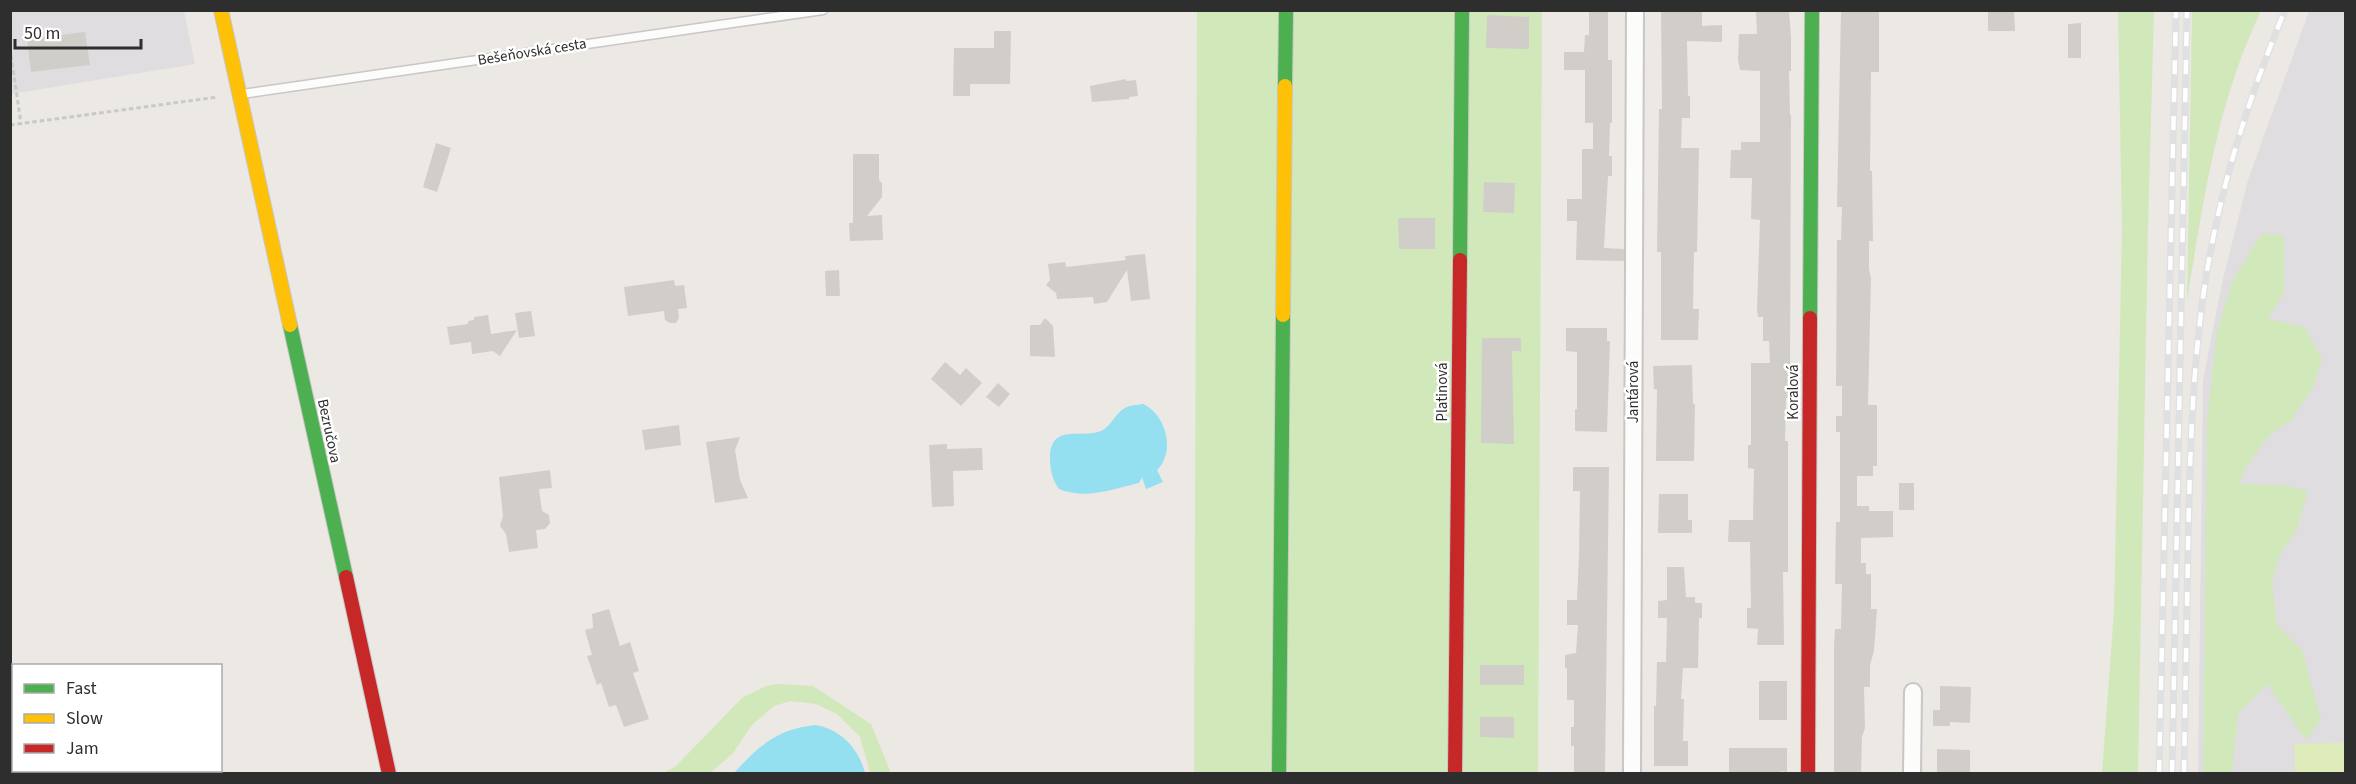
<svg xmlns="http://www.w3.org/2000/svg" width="2356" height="784" viewBox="0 0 2356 784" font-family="'Source Sans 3',sans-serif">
<rect width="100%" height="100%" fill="#ece8e4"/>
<path fill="#dfdddf" d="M11 11H184L195 64 11 94Z
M2309 11H2345V773L2198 774 2203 381 2222 283 2248 180Z"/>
<path fill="#d1e8bb" d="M1197 11H1542L1538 773 1194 774Z
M2118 11H2154L2148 226 2138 774 2102 773 2114 612 2122 230Z
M2192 11H2261C2217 102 2203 202 2187 301Z
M2262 233 2284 236V292L2268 319 2304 327 2322 359 2313 388 2291 420 2268 436 2244 471 2240 484 2283 485 2308 491 2296 531 2280 555 2272 582 2277 625 2302 650 2321 719 2306 740 2267 684 2238 714 2232 773H2203L2207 422 2217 332 2232 282Z
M779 684 813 686 871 724 891 773H870L860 737 837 714 816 704 791 701 774 706 752 725 733 753 710 773H663L675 767 742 698 766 686Z"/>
<path fill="#ddecb9" d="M2345 743V773H2295V744Z"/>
<path fill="#94e0f1" d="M1143 404C1166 414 1176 452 1157 470L1163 482 1146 489 1142 477 1139 483C1112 489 1086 500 1059 489 1052 479 1050 469 1050 457 1051 423 1080 439 1101 431 1112 426 1115 413 1125 408 1129 405 1138 405 1143 404Z
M815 725C841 729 859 749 865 773H734C759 746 777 729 815 725Z"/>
<path fill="#d1ceca" d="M1589 10H1608V60H1612V123H1610L1609 156H1612V176H1608L1604 248 1624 249V261L1576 260 1577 221H1567V199H1582V149H1593V123H1585V70H1564V52H1584L1585 35H1589Z
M1661 10H1702V26L1722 25V42L1687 41 1688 96H1690V118H1682L1681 148H1699L1697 252H1694L1693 309H1699L1698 340H1661V252H1657L1659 109H1662Z
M1756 10H1789L1791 38V71H1789L1790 115H1791L1790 376 1789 398H1786L1785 441H1788V572H1783L1784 645H1757L1758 629 1747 628V608H1751L1750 542H1728L1729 520H1753L1754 469 1748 468V445H1751V363H1770L1769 341H1763V317H1758L1757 308 1760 220 1751 219 1752 178H1730L1731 150H1741V142H1760V71L1740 70 1738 60 1739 34H1757Z
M1841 10H1879V72H1871L1870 171H1872L1873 241H1869V269L1871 278 1868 405H1877V466H1873V476H1857V506H1869V511H1893V537L1861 538V563H1866V574H1871V609H1877L1874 651 1870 665V687H1864L1865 728 1862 737 1861 774H1834V646L1835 629H1841L1842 584H1835L1836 522H1840V432H1836V416H1842V386H1836L1837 240H1841L1842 207H1837Z
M1988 10H2014L2015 31H1988Z
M1487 15 1529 17V49L1486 48Z
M2081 23V58H2068V24Z
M994 31H1011L1010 84H970V96H953L954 48H994Z
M85 32 90 65 31 72 27 39Z
M1126 79V81L1136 80 1138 96 1129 97V99L1092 102 1090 86Z
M436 143 451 148 437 192 423 187Z
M853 154H879V180L882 183V197L867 216 882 215 883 240 850 241 849 223H853Z
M1484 182 1515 183 1514 213 1483 212Z
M1398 218H1435V249H1399Z
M1145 254 1150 299 1131 301 1127 270 1107 302 1094 304 1093 297 1057 299 1056 293 1046 285 1050 280 1048 264 1065 262 1066 267 1126 260 1125 256Z
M839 270 840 296H826L825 271Z
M674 280 675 286 684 285 687 308 678 309 679 318 676 323H670L665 320 664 311 628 316 624 287Z
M531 311 535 336 519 338 515 313Z
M488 315 491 334 517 330 500 356 493 351 472 354 471 342 450 345 447 327 468 324V321L474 320V317Z
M1045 318 1053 326 1055 357 1030 356V325H1040Z
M1566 328H1607V341H1610L1607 432 1575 431V409H1577V352L1566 351Z
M1482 338H1521V351H1512L1514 444 1481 443Z
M945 362 960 375 966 368 982 383 961 406 931 379Z
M1692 365 1693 404H1695L1694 461H1656L1657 389H1654L1653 366Z
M998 383 1010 394 999 407 986 397Z
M679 425 681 445 645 450 642 430Z
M740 437 735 450 740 480 748 498 715 503 706 442Z
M947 444V449L982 448 983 470 953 471 954 506 932 507 929 445Z
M1573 467H1609L1605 774H1574V746H1571V727H1574V700H1567V668H1565V655L1576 653 1578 625H1567V600H1577L1579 555 1580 491H1573Z
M550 470 552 488 539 489 542 511 549 515 550 523 545 529 536 530 538 548 509 552 506 534 500 526 503 516 499 477Z
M1899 483H1914V510H1899Z
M1659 494H1688V520H1692V533H1658Z
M1667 567H1684L1686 597H1695V603H1702V618H1699L1698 668H1683L1681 699H1684L1683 741H1688V766H1654V706H1656L1657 662H1666L1667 618H1658V601L1667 600Z
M609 609 620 646 630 642 639 671 633 673 649 719 624 727 616 705 609 707 601 683 597 685 587 656 592 655 585 630 593 628 592 614Z
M1480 665H1524V685H1480Z
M1759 681H1787V720H1759Z
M1940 686 1971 687 1970 723 1950 722V726H1933V710H1940Z
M1480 717H1514V738L1480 737Z
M1729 748H1787V772L1781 771V774H1729Z
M1937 749 1970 750V774H1937Z"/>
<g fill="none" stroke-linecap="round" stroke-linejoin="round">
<g stroke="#c8c6c6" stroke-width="11">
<path id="lane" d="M242 94 823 10"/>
</g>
<g stroke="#c8c6c6" stroke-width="20">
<path id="street" d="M1632 774 1635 10
M1912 774 1913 692"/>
</g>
<g stroke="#c8c6c6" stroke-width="16">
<path id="fast" d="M1285 86 1286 10
M1460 260 1462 10
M1810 318 1812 10
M290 325 346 577
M1279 774 1283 315"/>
</g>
<g stroke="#c8c6c6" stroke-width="16">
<path id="slow" d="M221 10 290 325
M1283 315 1285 86"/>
</g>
<g stroke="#c8c6c6" stroke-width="16">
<path id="jam" d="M346 577 389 774
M1455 774 1460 260
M1808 774 1810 318"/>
</g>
<path stroke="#c9c9c8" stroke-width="3" stroke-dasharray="4.5 3" stroke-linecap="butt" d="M10 48 21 124
M10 125 218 97"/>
<use href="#lane" stroke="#fcfcfb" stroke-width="8"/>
<use href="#street" stroke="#fcfcfb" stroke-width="16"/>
<use href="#fast" stroke="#4caf50" stroke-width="14"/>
<use href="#slow" stroke="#ffc107" stroke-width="14"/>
<use href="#jam" stroke="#c62828" stroke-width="14"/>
<g stroke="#dfe0e1" stroke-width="7">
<path id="rail" d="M2159 774 2176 10
M2172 774 2187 10
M2184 774C2185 698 2187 622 2188 547 2190 454 2192 362 2207 271 2222 181 2250 94 2285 10"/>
</g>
<use href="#rail" stroke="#fff" stroke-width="4.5" stroke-dasharray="14" stroke-linecap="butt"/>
</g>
<g text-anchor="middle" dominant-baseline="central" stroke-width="5" stroke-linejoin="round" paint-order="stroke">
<g font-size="15" fill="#2e2e2e" stroke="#fff">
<text transform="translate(532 52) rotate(-9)">Bešeňovská cesta</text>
<text transform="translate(1442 392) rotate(-90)">Platinová</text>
<text transform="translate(1633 392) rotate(-90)">Jantárová</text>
<text transform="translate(1793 392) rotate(-90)">Koralová</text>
<text transform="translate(329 431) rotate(78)">Bezručova</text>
</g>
</g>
<rect width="2356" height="784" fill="none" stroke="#2e2e2e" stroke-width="24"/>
<rect x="12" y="664" width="210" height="108" fill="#ffffff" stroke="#ababab" stroke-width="1.5"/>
<rect x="24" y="684" width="30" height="9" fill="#4caf50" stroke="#ababab" stroke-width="1.5"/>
<text x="66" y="694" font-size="18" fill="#2e2e2e">Fast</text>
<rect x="24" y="714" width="30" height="9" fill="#ffc107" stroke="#ababab" stroke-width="1.5"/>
<text x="66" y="724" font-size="18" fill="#2e2e2e">Slow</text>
<rect x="24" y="744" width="30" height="9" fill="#c62828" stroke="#ababab" stroke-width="1.5"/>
<text x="66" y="754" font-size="18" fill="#2e2e2e">Jam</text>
<path d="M15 39v9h126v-9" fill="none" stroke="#2e2e2e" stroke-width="3"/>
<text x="24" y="39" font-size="18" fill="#2e2e2e" stroke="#ffffff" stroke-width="4.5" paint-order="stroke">50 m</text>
</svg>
